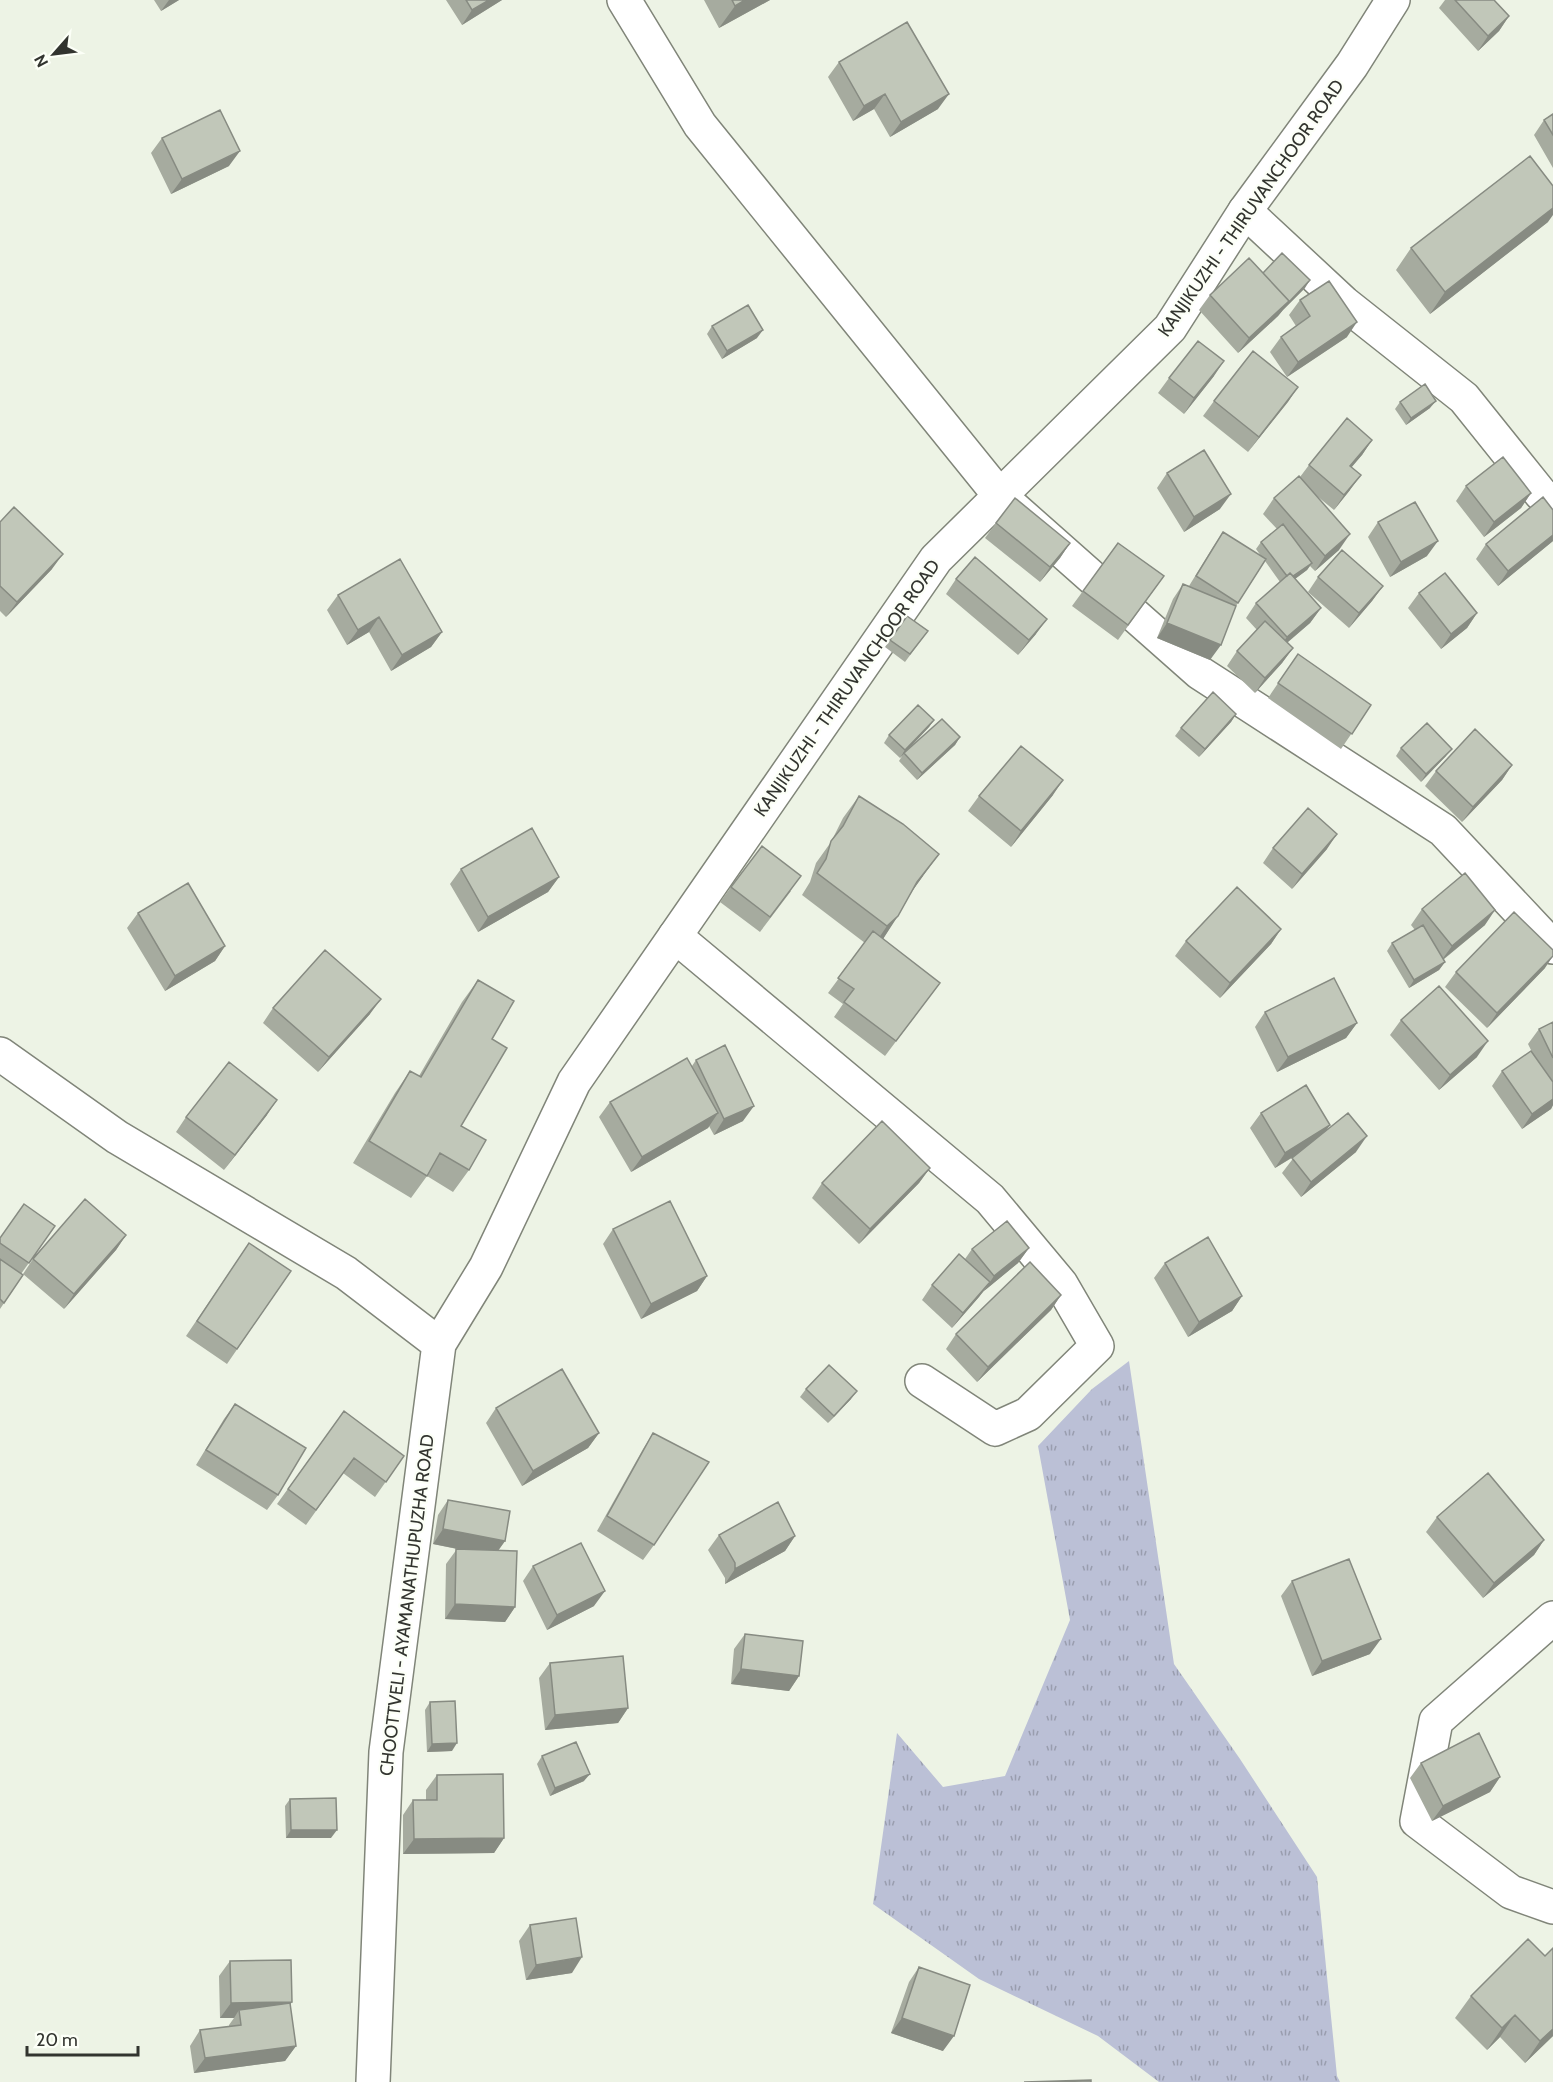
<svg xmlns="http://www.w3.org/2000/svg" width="1553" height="2082" viewBox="0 0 1553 2082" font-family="Cabin,sans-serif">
<defs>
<pattern id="grass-tufts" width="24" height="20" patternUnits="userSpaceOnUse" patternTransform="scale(1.5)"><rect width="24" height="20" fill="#bbc0d6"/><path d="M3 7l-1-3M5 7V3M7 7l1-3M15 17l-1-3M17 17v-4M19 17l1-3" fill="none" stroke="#999dae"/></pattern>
</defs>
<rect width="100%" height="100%" fill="#edf3e5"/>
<path fill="url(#grass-tufts)" d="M1129 1361 1174 1664 1240 1759 1317 1877 1337 2076 1340 2082H1159L1098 2036 979 1979 873 1904 897 1733 943 1787 1005 1776 1070 1620 1038 1446 1092 1389Z"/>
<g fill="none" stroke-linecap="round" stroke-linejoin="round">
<g stroke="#808579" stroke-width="36">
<path id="minor" d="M624 0 700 125 1000 496 1200 673 1443 830 1553 947
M1245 211 1344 303 1464 398 1541 494 1553 502
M675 936 990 1199 1061 1284 1097 1346 1028 1414 995 1429 922 1381
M1553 1618 1436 1721 1417 1821 1511 1892 1553 1907"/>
</g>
<g stroke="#808579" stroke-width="36">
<path id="major" d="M0 1054 117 1137 346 1273 439 1344
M373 2082 386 1752 439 1344 486 1267 574 1082 936 559 1170 328 1245 211 1352 65 1393 0"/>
</g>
<use href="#minor" stroke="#fff" stroke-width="33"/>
<use href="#major" stroke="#fff" stroke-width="33"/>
</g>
<path fill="#a6ab9f" d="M154 0H179L161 11Z
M446 0H502L462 25Z
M704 0H770L719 28Z
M1445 0H1494L1509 16 1499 31 1478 51 1439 8Z
M839 62 938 109 890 137 874 109 853 121 828 77Z
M1553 114V168L1534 135 1544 120Z
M162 138 229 166 171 194 151 153Z
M1548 222 1430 314 1396 270 1411 248Z
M1263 273 1305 288 1283 310 1278 316 1238 353 1199 310 1210 295Z
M1300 300 1347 337 1287 377 1270 352 1281 337 1296 326 1289 315Z
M712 326 757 338 722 359 707 334Z
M1214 376 1184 414 1158 393 1169 378Z
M1298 387 1248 452 1203 416 1214 401Z
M1400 402 1430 408 1406 425 1395 409Z
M1372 440 1362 455 1351 467 1350 490 1334 510 1312 492 1339 550 1315 571 1310 566 1307 570 1295 579 1321 608 1310 623 1287 643 1293 648 1282 663 1255 693 1227 666 1237 651 1257 630 1246 618 1256 603 1280 582 1265 561 1236 606 1210 660 1157 638 1173 599 1183 584 1189 586 1213 547 1223 532 1261 556 1256 549 1261 542 1277 529 1263 514 1274 498 1300 477 1309 465Z
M1167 473 1220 509 1184 532 1157 488Z
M1466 486 1531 493 1521 508 1484 537 1456 501Z
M1553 510V541L1498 586 1476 559 1486 544Z
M0 522 52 569 6 617 0 611Z
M1378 522 1427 556 1390 577 1368 537Z
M996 523 1070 543 1060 558 1040 582 985 538Z
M1118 543 1164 576 1118 640 1072 606Z
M1318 577 1383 586 1372 601 1349 628 1308 592Z
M956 579 1036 634 1018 655 946 594Z
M1419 593 1477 613 1467 628 1441 649 1408 608Z
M338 595 442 632 431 647 391 671 369 632 347 645 327 610Z
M907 616 928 631 905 662 885 647Z
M1298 654 1371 705 1341 749 1268 698Z
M1236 714 1231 722 1199 757 1175 736 1181 728Z
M934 720 929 727 900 758 884 743 889 735Z
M960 737 955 745 917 780 899 761 904 753Z
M1401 748 1446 756 1421 782 1396 756Z
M1512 765 1502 780 1462 822 1425 786 1436 771Z
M1053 795 1011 847 968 811 979 796Z
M859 796 923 876 913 890 883 939 940 983 885 1056 834 1017 843 1004 828 993 865 943 802 895 810 882 816 863 831 842 843 818Z
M1273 848 1327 849 1292 889 1263 863Z
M461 869 559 877 548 892 478 932 450 884Z
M731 887 791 891 760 932 720 902Z
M1422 909 1485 925 1443 960 1445 962 1439 970 1409 988 1387 951 1392 943 1415 930 1411 925Z
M138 913 225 946 215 961 165 991 127 928Z
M1281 929 1271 944 1220 998 1175 956 1186 941Z
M1545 968 1487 1028 1445 987 1456 972Z
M478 980 492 1039 461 1126 469 1170 453 1192 427 1176 411 1198 353 1163 395 1093 410 1071 419 1076 462 1002Z
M273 1008 370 1014 318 1072 263 1023Z
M1265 1012 1357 1023 1346 1038 1277 1072 1255 1027Z
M1401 1020 1477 1057 1439 1090 1390 1035Z
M1553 1022V1105L1551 1109 1522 1129 1492 1086 1502 1071 1534 1056 1528 1044 1539 1029Z
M696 1060 743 1121 714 1135 709 1126 708 1128 631 1172 599 1117 610 1102 692 1066Z
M1261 1113 1327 1130 1356 1152 1301 1197 1282 1173 1295 1156 1275 1168 1250 1128Z
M267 1115 224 1170 176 1132 186 1117Z
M930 1168 919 1183 859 1244 812 1198 822 1183Z
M55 1226 21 1274 23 1275 0 1309V1238Z
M613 1229 707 1276 697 1291 641 1319 603 1244Z
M126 1235 116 1250 64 1309 23 1274 33 1259Z
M249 1243 291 1271 227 1364 186 1336Z
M1029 1248 1018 1263 984 1291 952 1328 922 1300 932 1285 965 1259 972 1249Z
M1165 1263 1242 1296 1232 1311 1188 1337 1154 1278Z
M1061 1295 1051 1310 977 1382 946 1349 956 1334Z
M806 1389 851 1399 828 1423 800 1397Z
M235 1404 278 1495 267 1510 196 1465 224 1419Z
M496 1408 599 1433 588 1448 522 1486 486 1423Z
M344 1411 404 1456 375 1497 343 1473 306 1525 277 1504Z
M653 1433 654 1545 643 1560 597 1531 643 1449Z
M448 1500 505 1541 498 1551 515 1607 505 1622 445 1619 446 1564 457 1549 433 1544 438 1515Z
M1437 1517 1544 1540 1534 1555 1483 1598 1426 1532Z
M719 1535 795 1536 785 1551 725 1584V1578L708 1550Z
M533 1566 594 1606 547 1630 523 1581Z
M1292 1581 1370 1654 1312 1676 1281 1596Z
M745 1634 799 1676 789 1691 731 1684 734 1649Z
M550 1663 628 1708 618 1723 545 1730 539 1678Z
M430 1702 452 1751 427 1752 425 1710Z
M542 1756 584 1781 550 1796 537 1764Z
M1421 1763 1500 1777 1490 1792 1432 1821 1410 1778Z
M437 1775 504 1838 494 1853 403 1854V1815L413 1800H426V1790Z
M290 1799 331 1838H286L285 1806Z
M530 1925 572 1973 526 1980 519 1941Z
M1528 1939 1553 2036 1525 2063 1500 2037 1487 2050 1455 2018 1471 1996Z
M230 1961 290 2005 296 2046 285 2061 194 2073 190 2046 200 2030 229 2027V2025L234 2018H220L219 1976Z
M919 1967 943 2051 891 2033 909 1982Z"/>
<path fill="#878b82" d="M169 0H179L161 11Z
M489 0H502L462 25 472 10Z
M745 0H770L719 28 735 6Z
M1509 16 1499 31 1478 51 1488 36Z
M885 94 874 109 853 121 864 106Z
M949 94 938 109 890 137 901 122Z
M240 151 229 166 171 194 182 179Z
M1553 208V215L1548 222 1430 314 1445 292Z
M1310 280 1305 288 1283 310 1278 316 1238 353 1249 338Z
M1357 322 1347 337 1287 377 1298 362Z
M763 330 757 338 722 359 727 351Z
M1224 361 1214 376 1184 414 1194 398Z
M1298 387 1288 402 1248 452 1259 437Z
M1436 401 1430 408 1406 425 1411 418Z
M1372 440 1362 455 1340 481 1350 466Z
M1361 475 1350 490 1334 510 1344 495Z
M1531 493 1521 508 1484 537 1494 522Z
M1231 494 1220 509 1184 532 1194 517Z
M1350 534 1339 550 1315 571 1325 556Z
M1553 535V541L1498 586 1508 571Z
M1438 541 1427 556 1390 577 1401 562Z
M1070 543 1060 558 1040 582 1050 567Z
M63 554 52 569 6 617 17 602Z
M1312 563 1307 570 1284 587 1290 579Z
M1383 586 1372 601 1349 628 1359 613Z
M1321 608 1310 623 1276 652 1287 637Z
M1477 613 1467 628 1441 649 1451 634Z
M379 617 369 632 347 645 358 630Z
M1047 619 1036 634 1018 655 1029 640Z
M1167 623 1221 645 1210 660 1157 638Z
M442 632 431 647 391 671 402 655Z
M1293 648 1282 663 1255 693 1265 678Z
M1236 714 1231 722 1199 757 1205 749Z
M934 720 929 727 900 758 905 750Z
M960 737 955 745 917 780 922 773Z
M1452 749 1446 756 1421 782 1426 774Z
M1512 765 1502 780 1462 822 1473 807Z
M1063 780 1053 795 1011 847 1021 831Z
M1337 834 1327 849 1292 889 1302 874Z
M939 854 923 876 902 905 917 882Z
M559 877 548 892 478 932 488 917Z
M1495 910 1485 925 1441 961 1452 946Z
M898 916 883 939 872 948 887 926Z
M1281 929 1271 944 1220 998 1230 983Z
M225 946 215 961 165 991 175 976Z
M1553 956 1545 968 1487 1028 1497 1013Z
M1445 962 1439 970 1409 988 1414 980Z
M381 999 370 1014 318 1072 329 1057Z
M1357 1023 1346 1038 1277 1072 1288 1057Z
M1488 1041 1477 1057 1439 1090 1450 1075Z
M1553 1099V1105L1551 1109 1522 1129 1532 1114Z
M277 1100 267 1115 224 1170 235 1155Z
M754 1106 743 1121 714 1135 724 1119Z
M718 1113 708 1128 631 1172 642 1157Z
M1330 1125 1320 1140 1275 1168 1285 1153Z
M1367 1136 1356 1152 1301 1197 1311 1182Z
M930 1168 919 1183 859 1244 870 1229Z
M126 1235 116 1250 64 1309 74 1294Z
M1029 1248 1018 1263 984 1291 994 1276Z
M707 1276 697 1291 641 1319 651 1304Z
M990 1282 979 1297 952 1328 963 1313Z
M1061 1295 1051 1310 977 1382 988 1367Z
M1242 1296 1232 1311 1188 1337 1199 1322Z
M857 1391 851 1399 828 1423 834 1416Z
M599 1433 588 1448 522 1486 533 1471Z
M443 1529 505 1541 494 1556 433 1544Z
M795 1536 785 1551 725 1584 735 1569Z
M1544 1540 1534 1555 1483 1598 1494 1583Z
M605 1591 594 1606 547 1630 557 1615Z
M455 1604 515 1607 505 1622 445 1619Z
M1381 1639 1370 1654 1312 1676 1322 1661Z
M741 1669 799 1676 789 1691 731 1684Z
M628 1708 618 1723 545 1730 555 1715Z
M457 1743 452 1751 427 1752 432 1744Z
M590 1774 584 1781 550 1796 555 1788Z
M1500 1777 1490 1792 1432 1821 1443 1806Z
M291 1830H337L331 1838H286Z
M504 1838 494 1853 403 1854 414 1839Z
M582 1957 572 1973 526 1980 536 1965Z
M292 2002 281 2017 239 2010 234 2018H220L231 2003Z
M1515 2015 1500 2037 1487 2050 1502 2028Z
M902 2018 954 2036 943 2051 891 2033Z
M1553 2029V2036L1525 2063 1540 2041Z
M296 2046 285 2061 194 2073 205 2058Z"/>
<path fill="#c1c7b9" stroke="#878b82" stroke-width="1.5" d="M466 0H489L472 10Z
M732 0H745L735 6Z
M1455 0H1494L1509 16 1488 36Z
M907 22 949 94 901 122 885 94 864 106 839 62Z
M220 110 240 151 182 179 162 138Z
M1553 114V135L1544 120Z
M1530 156 1553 186V208L1445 292 1411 248Z
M1282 253 1310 280 1288 303 1289 301 1263 273Z
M1249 258 1289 301 1249 338 1210 295Z
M1329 281 1357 322 1298 362 1281 337 1310 316 1300 300Z
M748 305 763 330 727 351 712 326Z
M1198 341 1224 361 1194 398 1169 378Z
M1253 351 1298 387 1259 437 1214 401Z
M1425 384 1436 401 1411 418 1400 402Z
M1347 418 1372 440 1350 466 1361 475 1344 495 1309 465Z
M1204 450 1231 494 1194 517 1167 473Z
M1503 457 1531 493 1494 522 1466 486Z
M1299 476 1350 534 1325 556 1274 498Z
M1543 497 1553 510V535L1508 571 1486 544Z
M1015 498 1070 543 1050 567 996 523Z
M1415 502 1438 541 1401 562 1378 522Z
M14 507 63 554 17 602 0 586V522Z
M1283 524 1312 563 1293 576 1290 573 1287 576 1261 542Z
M1223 532 1266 559 1238 603 1196 576Z
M1118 543 1164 576 1128 625 1083 591Z
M1342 550 1383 586 1359 613 1318 577Z
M975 557 1047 619 1029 640 956 579Z
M400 559 442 632 402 655 379 617 358 630 338 595Z
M1290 573 1321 608 1287 637 1256 603Z
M1445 573 1477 613 1451 634 1419 593Z
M1183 584 1236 606 1221 645 1167 623Z
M907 616 928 631 910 654 890 640Z
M1265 621 1293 648 1265 678 1237 651Z
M1298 654 1371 705 1352 734 1278 683Z
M1213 692 1236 714 1205 749 1181 728Z
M918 705 934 720 905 750 889 735Z
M942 719 960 737 922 773 904 753Z
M1427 723 1452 749 1426 774 1401 748Z
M1475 729 1512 765 1473 807 1436 771Z
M1021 746 1063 780 1021 831 979 796Z
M859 796 903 824 939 854 917 882 898 916 887 926 817 873 826 859 831 841 843 826Z
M1308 808 1337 834 1302 874 1273 848Z
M532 828 559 877 488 917 461 869Z
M762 846 801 876 770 917 731 887Z
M1465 873 1495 910 1452 946 1422 909Z
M188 883 225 946 175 976 138 913Z
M1237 887 1281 929 1230 983 1186 941Z
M1514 912 1553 950V956L1497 1013 1456 972Z
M1423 925 1445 962 1414 980 1392 943Z
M873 931 940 983 896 1041 844 1002 854 989 838 978Z
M325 950 381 999 329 1057 273 1008Z
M1334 978 1357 1023 1288 1057 1265 1012Z
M478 980 514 1001 492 1039 507 1048 461 1126 486 1140 469 1170 440 1153 427 1176 369 1141 410 1071 421 1077Z
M1439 986 1488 1041 1450 1075 1401 1020Z
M1553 1022V1058L1539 1029Z
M725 1045 754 1106 724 1119 696 1060Z
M1531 1051 1553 1082V1099L1532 1114 1502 1071Z
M687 1058 718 1113 642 1157 610 1102Z
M229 1062 277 1100 235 1155 186 1117Z
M1306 1085 1330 1125 1285 1153 1261 1113Z
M1348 1113 1367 1136 1311 1182 1292 1158Z
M882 1121 930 1168 870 1229 822 1183Z
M85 1199 126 1235 74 1294 33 1259Z
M670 1201 707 1276 651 1304 613 1229Z
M24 1204 55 1226 29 1263 0 1243V1238Z
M1007 1221 1029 1248 994 1276 972 1249Z
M1208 1237 1242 1296 1199 1322 1165 1263Z
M249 1243 291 1271 237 1349 197 1321Z
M959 1254 990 1282 963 1313 932 1285Z
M0 1259 23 1275 4 1303 0 1299Z
M1030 1262 1061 1295 988 1367 956 1334Z
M829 1365 857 1391 834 1416 806 1389Z
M562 1369 599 1433 533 1471 496 1408Z
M235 1404 306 1448 278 1495 206 1450Z
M344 1411 404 1456 386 1482 354 1458 316 1510 288 1489Z
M653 1433 709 1462 654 1545 607 1516Z
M1488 1473 1544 1540 1494 1583 1437 1517Z
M448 1500 510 1511 505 1541 443 1529Z
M778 1502 795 1536 735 1569V1563L719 1535Z
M581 1543 605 1591 557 1615 533 1566Z
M456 1549 517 1551 515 1607 455 1604Z
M1349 1559 1381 1639 1322 1661 1292 1581Z
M745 1634 803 1641 799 1676 741 1669Z
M623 1656 628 1708 555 1715 550 1663Z
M455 1701 457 1743 432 1744 430 1702Z
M1479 1733 1500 1777 1443 1806 1421 1763Z
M576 1742 590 1774 555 1788 542 1756Z
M503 1774 504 1838 414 1839 413 1800H437V1775Z
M336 1798 337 1830H291L290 1799Z
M576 1918 582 1957 536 1965 530 1925Z
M1528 1939 1545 1956 1553 1948V2029L1540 2041 1515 2015 1502 2028 1471 1996Z
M291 1960 292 2002 231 2003 230 1961Z
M919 1967 970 1985 954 2036 902 2018Z
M290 2003 296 2046 205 2058 200 2030 241 2025 239 2010Z
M1091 2080V2082H1024Z"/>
<g text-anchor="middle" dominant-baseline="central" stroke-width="4.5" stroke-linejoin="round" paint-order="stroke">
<g font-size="18" fill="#32342f" stroke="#fcfff7">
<text transform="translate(1251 208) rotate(-55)">KANJIKUZHI - THIRUVANCHOOR ROAD</text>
<text transform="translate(847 688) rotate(-55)">KANJIKUZHI - THIRUVANCHOOR ROAD</text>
<text transform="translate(407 1605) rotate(-83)">CHOOTTVELI - AYAMANATHUPUZHA ROAD</text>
</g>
</g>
<g transform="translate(54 54) rotate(242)" stroke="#fcfff7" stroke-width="4.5" paint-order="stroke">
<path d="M0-4.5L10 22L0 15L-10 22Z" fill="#32342f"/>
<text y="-9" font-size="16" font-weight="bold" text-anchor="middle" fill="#32342f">N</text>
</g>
<path d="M27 2046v9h111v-9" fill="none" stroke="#32342f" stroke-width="3"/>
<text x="36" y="2046" font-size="18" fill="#32342f" stroke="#fcfff7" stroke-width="4.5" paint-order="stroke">20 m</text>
</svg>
